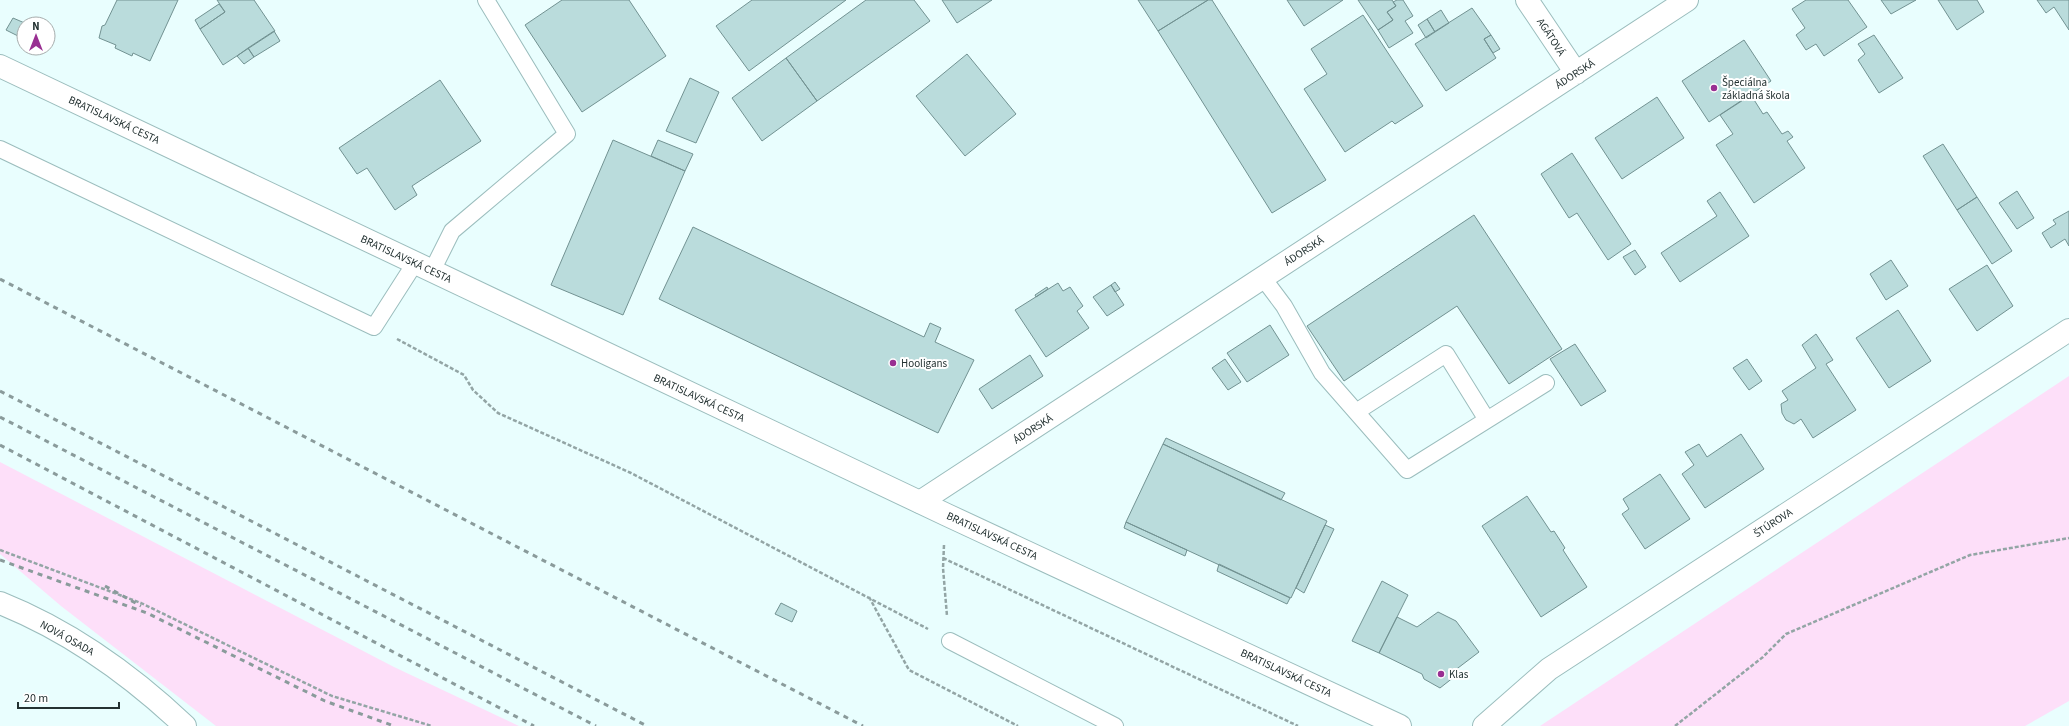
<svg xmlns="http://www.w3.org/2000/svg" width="2069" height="726" viewBox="0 0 2069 726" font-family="'Source Sans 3',sans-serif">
<rect width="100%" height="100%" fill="#e9fefe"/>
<path fill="#fddff9" d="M2069 376V701L2025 726H1540Z
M0 462 394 667 519 726H216L61 606 0 554Z"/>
<path fill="#badcdc" stroke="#729292" d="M117 0H178L150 61 133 53 132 56 115 48 116 45 99 38 102 26 105 25Z
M217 0H254L275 31 223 65 200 29 225 12Z
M562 0H629L666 56 582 112 525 25Z
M752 0H846L749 71 716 26Z
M866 0H914L930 21 817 101 786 58Z
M942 0H992L957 23Z
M1138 0H1208L1158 31Z
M1208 0H1212L1326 180 1272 213 1158 31Z
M1287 0H1343L1304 26Z
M1358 0H1392L1396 6 1387 12 1393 20 1378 30Z
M1397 0H1403L1413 16 1405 21 1413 33 1389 48 1378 30 1393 20 1387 12 1396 6 1393 2Z
M1806 0H1848L1867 27 1824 56 1816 44 1806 50 1796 35 1805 28 1792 9Z
M1881 0H1916L1891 14Z
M1938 0H1977L1984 12 1957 30Z
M2037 0H2069V30L2054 7 2046 13Z
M219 4 225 12 200 29 195 20Z
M1472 8 1491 35 1484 39 1496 58 1446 91 1415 44Z
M1441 10 1449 23 1435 32 1427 19Z
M1363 15 1423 106 1395 124 1392 121 1345 152 1304 89 1327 74 1311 49Z
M13 18 27 24H24V39L6 30Z
M1427 19 1435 32 1426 38 1418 25Z
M274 31 280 41 254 57 248 48Z
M1491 35 1500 49 1493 53 1484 39Z
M1874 35 1903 78 1879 93 1858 60 1865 54 1858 44Z
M1744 40 1771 81 1709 122 1682 81Z
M248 48 254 57 244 64 237 56Z
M967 54 1016 114 965 156 916 96Z
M786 58 817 101 762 141 732 98Z
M690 78 719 92 696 143 666 131Z
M440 80 481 141 412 186 417 195 395 210 367 168 357 174 339 148Z
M1751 95 1763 114 1767 112 1782 134 1788 131 1793 137 1787 141 1805 168 1754 203 1716 145 1733 134 1720 115Z
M1657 97 1684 138 1622 179 1595 138Z
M613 140 685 171 623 315 551 285Z
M658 140 693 154 685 171 651 156Z
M1943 144 1977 197 1957 210 1923 156Z
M1572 153 1631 244 1608 260 1577 213 1569 218 1541 174Z
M2017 191 2034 218 2017 229 1999 203Z
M1720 192 1749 236 1680 282 1661 253 1717 216 1707 201Z
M1977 197 2012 251 1992 264 1957 210Z
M2069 211V246L2065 239 2051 248 2042 233 2056 224 2053 220Z
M1474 215 1562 349 1509 384 1457 306 1344 381 1307 326Z
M693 227 924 337 930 323 941 328 935 342 974 360 938 433 659 299Z
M1635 250 1646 267 1635 275 1623 257Z
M1891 260 1908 286 1886 300 1870 274Z
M1987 265 2013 306 1977 331 1949 289Z
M1115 282 1120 289 1115 292 1111 285Z
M1058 283 1063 291 1070 287 1083 306 1077 311 1089 328 1046 357 1015 310Z
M1111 285 1124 305 1107 316 1093 297Z
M1047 287 1048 289 1036 297 1035 295Z
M1898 310 1931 361 1889 388 1856 338Z
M1270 325 1289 355 1247 382 1227 353Z
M1816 334 1833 360 1826 364 1856 410 1813 438 1801 419 1794 424 1786 420 1782 413 1781 404 1788 400 1782 391 1816 368 1802 345Z
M1575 344 1606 391 1581 406 1550 359Z
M1030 355 1043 376 992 409 979 389Z
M1225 359 1241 382 1228 390 1212 368Z
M1747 359 1762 381 1749 390 1733 368Z
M1741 434 1764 469 1705 508 1682 474 1694 465 1685 452 1699 444 1707 457Z
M1166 438 1285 493 1281 500 1163 444Z
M1163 444 1327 521 1291 598 1126 522Z
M1660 474 1690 519 1645 549 1622 514 1629 509 1623 499Z
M1527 496 1551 532 1554 531 1565 548 1563 550 1587 587 1541 617 1482 526Z
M1126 522 1187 550 1185 556 1124 528Z
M1325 525 1334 529 1304 593 1296 588Z
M1219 564 1290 598 1287 604 1217 571Z
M1382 581 1408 595 1379 653 1352 641Z
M781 603 797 611 792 622 775 614Z
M1438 612 1456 621 1479 652 1454 671V677L1440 688 1424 679 1422 674 1379 653 1397 617 1417 627Z"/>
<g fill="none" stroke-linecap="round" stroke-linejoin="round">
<g stroke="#9bbdbd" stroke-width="18">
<path id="lane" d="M0 149 374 327 415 263
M432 271 452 231 567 134 486 0
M1263 278 1284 306 1322 373 1407 470 1546 383
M1356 412 1446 354 1487 420
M950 641 1115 726"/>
</g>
<g stroke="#9bbdbd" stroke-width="24">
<path id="street" d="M1527 0 1576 73
M920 502 1687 0
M0 603C70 631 131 675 185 726
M1484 726 1549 669 2069 330"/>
</g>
<g stroke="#9bbdbd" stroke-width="24">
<path id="secondary" d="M0 66 947 515 1400 726"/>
</g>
<path stroke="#93a5a5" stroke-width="2.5" stroke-dasharray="4 2" stroke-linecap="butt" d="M397 339 464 375 473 390 498 413 631 473 928 629
M944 545 943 568 947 616
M0 550 141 603 332 696 432 726
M943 558 1298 726
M869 597 909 670 1018 726
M1675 726 1763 657 1786 634 1970 555 2069 538"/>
<use href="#lane" stroke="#fff" stroke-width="16"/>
<use href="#street" stroke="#fff" stroke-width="22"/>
<use href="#secondary" stroke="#fff" stroke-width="22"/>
<path stroke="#8a9b9b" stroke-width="3" stroke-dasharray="5 5" stroke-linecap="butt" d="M0 279 863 726
M0 391 647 726
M0 417 596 726
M0 445 534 726
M0 560 147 613 325 701 394 726
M105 586 141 606"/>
</g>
<g fill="#992f92" stroke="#fff" stroke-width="1.5">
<circle cx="1714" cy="88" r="4"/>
<circle cx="893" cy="363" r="4"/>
<circle cx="1441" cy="674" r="4"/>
</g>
<g text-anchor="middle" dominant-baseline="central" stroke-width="4" stroke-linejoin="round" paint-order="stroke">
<g font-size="11" fill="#243232" stroke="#fff">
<text transform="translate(1551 37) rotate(57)">AGÁTOVÁ</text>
<text transform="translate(1575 74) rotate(-33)">ÁDORSKÁ</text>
<text transform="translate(114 120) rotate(25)">BRATISLAVSKÁ CESTA</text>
<text transform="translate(1304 251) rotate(-33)">ÁDORSKÁ</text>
<text transform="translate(406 259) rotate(25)">BRATISLAVSKÁ CESTA</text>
<text transform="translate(699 398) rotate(25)">BRATISLAVSKÁ CESTA</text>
<text transform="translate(1033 429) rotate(-33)">ÁDORSKÁ</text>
<text transform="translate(1773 523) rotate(-33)">ŠTÚROVA</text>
<text transform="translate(992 536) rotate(25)">BRATISLAVSKÁ CESTA</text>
<text transform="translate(67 638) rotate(29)">NOVÁ OSADA</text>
<text transform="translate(1286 673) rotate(25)">BRATISLAVSKÁ CESTA</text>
</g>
<g font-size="11" fill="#243232" stroke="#fff" text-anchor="start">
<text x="1722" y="82">Špeciálna<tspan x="1722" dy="13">základná škola</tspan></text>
<text x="901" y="363">Hooligans</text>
<text x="1449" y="674">Klas</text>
</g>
</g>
<g transform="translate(36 36)"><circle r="19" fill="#ffffff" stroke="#a7adad"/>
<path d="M0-3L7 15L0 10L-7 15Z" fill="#992f92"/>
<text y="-6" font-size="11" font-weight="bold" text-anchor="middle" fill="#243232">N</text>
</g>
<path d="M18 702v6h101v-6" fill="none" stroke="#243232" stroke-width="2"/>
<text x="24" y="702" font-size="12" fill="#243232" stroke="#ffffff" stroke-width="3" paint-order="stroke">20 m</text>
</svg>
